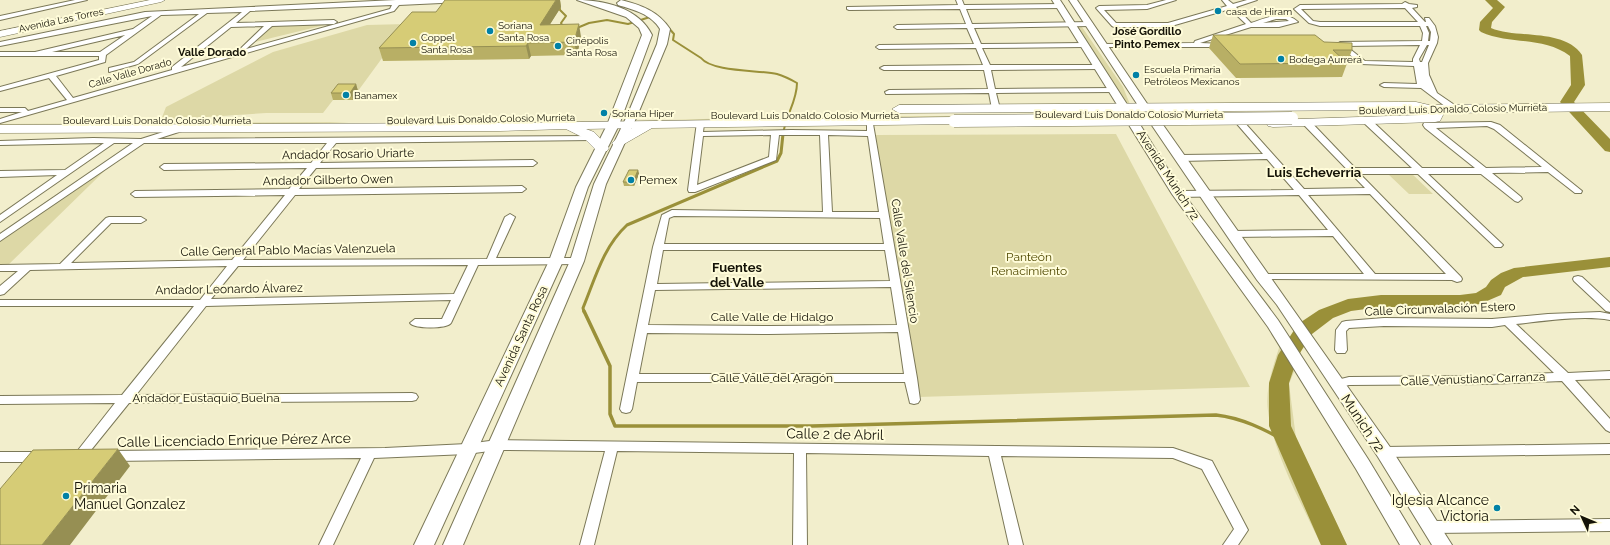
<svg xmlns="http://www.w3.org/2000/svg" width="1610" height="545" viewBox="0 0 1610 545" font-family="Raleway,sans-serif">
<rect width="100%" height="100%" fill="#f2eecc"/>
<path fill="#ddd8a6" d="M337 22 251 43 267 26Z
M407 24 358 91H340L323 113H266L161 120 166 107 273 52 367 25Z
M1075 27H1082L1123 87 1131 107 1129 108Z
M1091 115 633 121 775 117Z
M513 121 575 122 576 123H382Z
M349 122 291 125 0 128V124Z
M1116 134 1250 387 918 397 875 135Z
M133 143 6 267H0V234Z
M1411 173 1433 194H1409L1388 174Z
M1305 329 1300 357 1289 384 1296 438 1347 545H1321C1303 506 1273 453 1268 411 1265 389 1273 366 1280 345Z"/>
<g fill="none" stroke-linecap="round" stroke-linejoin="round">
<path stroke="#9a9039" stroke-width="2" d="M559 0 560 10 566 16 561 23 564 28
M667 26 674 34 673 40 701 58C712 72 759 70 777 74 784 76 790 79 797 83 797 102 785 116 783 135
M577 28 589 23 607 20 628 24 650 17 652 18"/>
<path stroke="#9a9039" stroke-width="3" d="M584 312 583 308C595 279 603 247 627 225L777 161 781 153 783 134"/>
<path stroke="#9a9039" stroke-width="3.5" d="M584 311 610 366V414L615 426H812L1216 415C1242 418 1264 429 1287 442"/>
<path fill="#9a9039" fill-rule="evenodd" d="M1485 0H1497L1505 7 1492 22 1491 28C1516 39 1564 28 1582 55L1585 85 1574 102 1610 139V152L1605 151 1560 102 1571 85 1570 56C1543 36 1510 45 1481 32L1479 30 1480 22 1493 8Z
M1610 257V267L1523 277 1505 287 1501 295 1480 304 1460 307H1381L1351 311 1333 318 1312 334 1298 356 1289 383 1291 426 1347 545H1321L1269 426V383L1278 355 1298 324 1319 310 1348 299 1381 295H1460L1476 293 1486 287 1491 280 1501 273 1514 268Z"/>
<g stroke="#7b7858" stroke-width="2">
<path id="minor" d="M75 0H87L0 20V16Z
M396 0H465L462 2 399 5 394 11 0 123V119L22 112H0V108H25L28 111 67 100 49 78 0 91V87L99 60V56H0V52H35L133 29 152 16 0 46V42L145 12ZM392 5 390 9 246 49 272 26 334 24 337 22 334 20 236 23 250 11ZM242 12 172 67V70L73 98 56 76 105 62 106 55 161 15 199 14 134 62 109 68V72L138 64 207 13ZM264 26 237 52 181 67 231 27ZM125 35 100 52H52Z
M956 0H962L964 5 1061 4 1064 6 1061 8 966 9 972 24 1090 22 1093 24 1090 26 974 28 981 44 1084 43 1087 45 1084 47 982 48 990 65H1098L1102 67 1098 69 991 70 995 89 1113 88 1117 90 1113 92 996 93 1000 109 996 111 992 109 989 93 886 94 885 92 889 90 988 89 984 70H884L880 68 884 66 983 65 976 48 879 49 876 47 879 45 974 44 967 28 897 29 894 27 897 25 966 24 960 9 849 10 847 9V7L958 5Z
M1166 0H1176L1147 9 1104 10 1116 23H1168L1227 6 1222 0H1228L1233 4 1247 0H1257L1236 7 1251 23C1267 18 1284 9 1298 22L1279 27H1251L1200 43 1225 44 1226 45 1223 47H1103V45L1105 44 1194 43 1195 41 1246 24 1230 9 1168 27H1114L1112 26 1096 8 1099 6 1147 5ZM1276 19H1286L1289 21 1263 23Z
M1405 2 1409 4 1417 5V7L1412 8 1425 22H1426L1425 18H1429L1435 26 1438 37 1437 43 1428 63 1429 75 1437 93 1456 106V110H1450L1421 88 1384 87 1380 85 1384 83 1417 84 1414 66 1361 64 1337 44 1340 42 1422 41 1423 33 1420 26H1320L1309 23 1294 9 1300 5 1402 4ZM1405 8 1418 22H1320L1313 21 1301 9ZM1426 26H1428L1431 32 1430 41H1428L1429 33ZM1420 45 1413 59V62L1365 61 1346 46ZM1427 45H1429L1422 62H1420L1419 59Z
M1364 119H1370L1422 168H1475L1425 128 1423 125 1424 123 1491 122 1500 125 1582 191 1581 193H1575L1548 172 1492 173 1521 197 1522 199 1518 202 1515 201 1481 174H1428L1501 243 1503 245 1501 247H1495L1418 174H1360L1461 277 1462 279 1461 281 1457 282 1452 280 1258 279 1257 277 1262 274H1364L1333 236 1233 237 1228 234 1233 231 1328 230 1299 195 1178 197 1174 194 1178 191 1294 190 1267 159 1181 161 1177 158 1181 155 1263 154 1237 124 1241 122H1244L1304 189 1365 188 1304 125V121H1310L1355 168H1412L1364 123ZM1487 126 1494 129 1542 167 1486 168 1436 128ZM1370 194 1446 274H1375L1308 195Z
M697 122H703L704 124 703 132 791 130 867 131V124H873L917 378 920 400 918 403 914 404 910 403 905 382H637L632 409 630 412 626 413 622 412 620 409 653 247 662 215 672 210 823 212 820 135H779L776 160 695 192H689L688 190ZM771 135 769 157 697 185 703 136ZM828 135 868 136 879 212H832ZM674 216 880 218 884 244H664L669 218ZM663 250H885L890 281 657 284ZM891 287 897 325 769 326 648 325 655 290ZM898 332 904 374H639L647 333 769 334Z
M179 127H182V131L157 139 596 136V140H593L336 143 320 163 533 160 537 163 533 166 316 168 299 189 522 186 526 189 522 192 295 195 243 260 487 259 505 217 510 214 515 217 496 258H577L582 261 577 264 478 265 451 323C447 329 414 329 410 323L415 319H442L451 300 206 306 136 395 412 393 416 394 418 397 416 400 412 401 129 403 83 460 79 462 75 460 73 457 75 454 115 403 0 404V396L122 395 194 306H0V300H200L227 266 30 270 4 294 0 295V286L18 271H0V265L60 264 106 218 109 217H141L146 220 141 223H111L71 263 232 260 285 195 135 197 131 194 135 191 289 189 307 168 164 170 160 167 164 164 311 163 327 143H144L0 241V234L133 143H114L0 222V215L57 175 0 177V171L65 170 104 143 0 145V141L93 138 141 139ZM468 265 454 294 211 299 238 266Z
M1578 276 1582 277 1610 303V312L1606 311 1574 281 1573 279 1574 277Z
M1600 312 1610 314V320C1582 315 1545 321 1516 324L1568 373 1610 371V379L1575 380 1610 419V432L1606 430 1562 381 1485 384 1349 385 1337 388 1333 387 1331 384 1333 381 1349 377 1485 376 1554 373 1505 325 1492 327 1384 326 1349 328 1346 331 1347 350 1345 353H1337L1335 350 1336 330 1342 322 1346 321 1384 318 1492 319 1548 314Z
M497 440 1173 448 1212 461 1248 530 1238 545H1223L1234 529 1202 469 1173 458 1001 456 1023 545H1009L989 456 806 453 807 545H793L794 453 617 451 594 545H580L605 451 497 450 467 454 374 458 333 545H319L361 458 110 461 106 459 104 456 106 453 110 451 385 448 467 444Z
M1610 444V454L1384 457 1380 455 1378 452 1380 449 1384 447Z
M0 452H40L44 454 46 457 44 460 40 462H0Z
M1610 519V531L1432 533 1427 531 1425 527 1427 523 1432 521Z"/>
</g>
<g stroke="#7b7858" stroke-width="1">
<path id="tertiary" d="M150 0H165L161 2 0 37V31Z"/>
</g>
<g stroke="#7b7858" stroke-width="2">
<path id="secondary" d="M577 0C604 0 639 8 652 35L619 125 588 187 563 261 434 545H414L549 261 576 187 607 125 642 35 639 28 626 17Z
M621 0C641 5 658 11 670 29L667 44 637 116 606 184 584 261 463 545H443L570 261 594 184 627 116 657 44 660 29C651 14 634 10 618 5L617 3Z
M1052 0H1060L1130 109 1129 111H1121Z
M1069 0H1077L1150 108 1149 110H1141Z
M1157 121 1161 122 1390 447 1452 545H1432L1378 457 1277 305 1257 280 1151 124Z
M1135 122 1139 123 1183 193 1278 320 1368 459 1420 545H1400L1356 469 1268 327 1172 194 1129 125Z"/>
</g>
<g stroke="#7b7858" stroke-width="1">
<path id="trunk" d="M1399 102H1416L1429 105 1610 103V111L1444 113 1440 121 1435 122 1273 127 1268 126 1266 123 1268 120 1420 115 1432 113 1416 110H1399L899 113 892 109 899 105Z
M954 117 959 118 961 121 959 124 652 128 619 147 614 146 612 143 625 131 632 128 586 129 594 132 609 148 607 151H597L584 138 566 129 499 131 0 133V125L499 123Z"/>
</g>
<use href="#minor" fill="#fff" fill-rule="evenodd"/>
<use href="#tertiary" fill="#fff" fill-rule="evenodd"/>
<use href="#secondary" fill="#fff" fill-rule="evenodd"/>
<use href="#trunk" fill="#fff" fill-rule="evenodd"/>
<g stroke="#7b7858" stroke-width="13" stroke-linecap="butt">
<path id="trunk-bridge" d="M954 121 1292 118"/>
</g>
<use href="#trunk-bridge" stroke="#fff" stroke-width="12"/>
</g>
<path fill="#b8af65" d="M561 7 550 24 581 37 577 55 531 56 529 59 383 61 379 48 436 12Z
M1213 35 1324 42 1352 50 1342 77 1236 78 1209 48Z
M356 84 358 91 353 100H333L331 93Z
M638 170 639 174 634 186H624L623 182Z"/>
<path fill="#968f53" d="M556 0H560L561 7 542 37 540 25Z
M579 24 581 37 577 55 574 42Z
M528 43 531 56 529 59 526 46Z
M356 84 358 91 353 100 350 93Z
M638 170 639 174 634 186 633 182Z
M118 449 130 466 70 545H42Z"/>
<path fill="#d6cc76" stroke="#968f53" d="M445 0H556L540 25 579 24 574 42 528 43 526 46 379 48 412 12H436Z
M1213 35H1315L1324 42 1352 43V50H1333L1347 63 1240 64Z
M338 84H356L350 93H331Z
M629 170H638L633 182H623Z
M118 449 42 545H0V489L33 450Z"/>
<g fill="#0181a6" stroke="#fffcd9" stroke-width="1.5">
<circle cx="1218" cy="11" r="4"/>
<circle cx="490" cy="31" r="4"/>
<circle cx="413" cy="43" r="4"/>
<circle cx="558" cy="46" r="4"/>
<circle cx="1281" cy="59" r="4"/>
<circle cx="1136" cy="75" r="4"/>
<circle cx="346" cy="95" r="4"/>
<circle cx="604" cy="113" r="4"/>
<circle cx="631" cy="180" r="4"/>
<circle cx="66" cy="496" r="4"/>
<circle cx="1497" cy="508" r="4"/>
</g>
<g text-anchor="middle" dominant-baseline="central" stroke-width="4" stroke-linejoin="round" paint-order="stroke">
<g font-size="10" fill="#151307" stroke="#fffcd9" text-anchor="start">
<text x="1226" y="11">casa de Hiram</text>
<text x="498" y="25">Soriana<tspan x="498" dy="12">Santa Rosa</tspan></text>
<text x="421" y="37">Coppel<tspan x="421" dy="12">Santa Rosa</tspan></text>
<text x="566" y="40">Cinépolis<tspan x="566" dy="12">Santa Rosa</tspan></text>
<text x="1289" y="59">Bodega Aurrerá</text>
<text x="1144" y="69">Escuela Primaria<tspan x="1144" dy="12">Petróleos Mexicanos</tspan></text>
<text x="354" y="95">Banamex</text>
<text x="612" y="113">Soriana Hiper</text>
</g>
<g font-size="10" fill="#151307" stroke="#fffcd9">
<text transform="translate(61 20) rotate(-12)">Avenida Las Torres</text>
<text transform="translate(130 73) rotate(-16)">Calle Valle Dorado</text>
<text transform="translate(1453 109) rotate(-1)">Boulevard Luis Donaldo Colosio Murrieta</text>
<text x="1129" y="114">Boulevard Luis Donaldo Colosio Murrieta</text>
<text x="805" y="115">Boulevard Luis Donaldo Colosio Murrieta</text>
<text transform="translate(481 119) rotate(-1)">Boulevard Luis Donaldo Colosio Murrieta</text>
<text x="157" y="120">Boulevard Luis Donaldo Colosio Murrieta</text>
</g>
<g font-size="11" font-weight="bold" fill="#151307" stroke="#fffcd9">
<text x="1147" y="31">José Gordillo<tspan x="1147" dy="13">Pinto Pemex</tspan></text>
<text x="212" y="52">Valle Dorado</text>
</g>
<g font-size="12" fill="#151307" stroke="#fffcd9">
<text transform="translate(348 154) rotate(-1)">Andador Rosario Uriarte</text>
<text transform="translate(1168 175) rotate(57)">Avenida Múnich 72</text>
<text transform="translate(328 180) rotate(-1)">Andador Gilberto Owen</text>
<text transform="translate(288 250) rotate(-1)">Calle General Pablo Macías Valenzuela</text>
<text transform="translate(905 261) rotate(81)">Calle Valle del Silencio</text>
<text transform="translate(229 289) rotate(-1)">Andador Leonardo Álvarez</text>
<text transform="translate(1440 309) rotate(-2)">Calle Circunvalación Estero</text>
<text x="772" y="317">Calle Valle de Hidalgo</text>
<text transform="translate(521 336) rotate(-65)">Avenida Santa Rosa</text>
<text x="772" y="378">Calle Valle del Aragón</text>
<text transform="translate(1473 379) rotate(-2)">Calle Venustiano Carranza</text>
<text x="206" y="398">Andador Eustaquio Buelna</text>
</g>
<g font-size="12" fill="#151307" stroke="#fffcd9" text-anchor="start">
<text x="639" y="180">Pemex</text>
</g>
<g font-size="12" fill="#4f4800" stroke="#fffcd9">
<text x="1029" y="257">Panteón<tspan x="1029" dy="14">Renacimiento</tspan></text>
</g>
<g font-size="13" font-weight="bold" fill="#151307" stroke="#fffcd9">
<text x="1314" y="172">Luis Echeverria</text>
<text x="737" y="267">Fuentes<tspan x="737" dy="15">del Valle</tspan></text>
</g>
<g font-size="14" fill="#151307" stroke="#fffcd9">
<text transform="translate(1363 423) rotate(56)">Munich 72</text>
<text transform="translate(835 434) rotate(1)">Calle 2 de Abril</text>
<text transform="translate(234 440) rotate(-1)">Calle Licenciado Enrique Pérez Arce</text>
</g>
<g font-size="14" fill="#151307" stroke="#fffcd9" text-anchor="start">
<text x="74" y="488">Primaria<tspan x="74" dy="16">Manuel Gonzalez</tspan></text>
<text x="1489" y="500" text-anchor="end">Iglesia Alcance<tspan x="1489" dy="16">Victoria</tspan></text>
</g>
</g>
<g transform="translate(1582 517) rotate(314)" stroke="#fffcd9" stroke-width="3" paint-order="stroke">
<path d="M0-3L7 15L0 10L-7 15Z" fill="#151307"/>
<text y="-6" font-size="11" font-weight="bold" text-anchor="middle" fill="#151307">N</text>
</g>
</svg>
